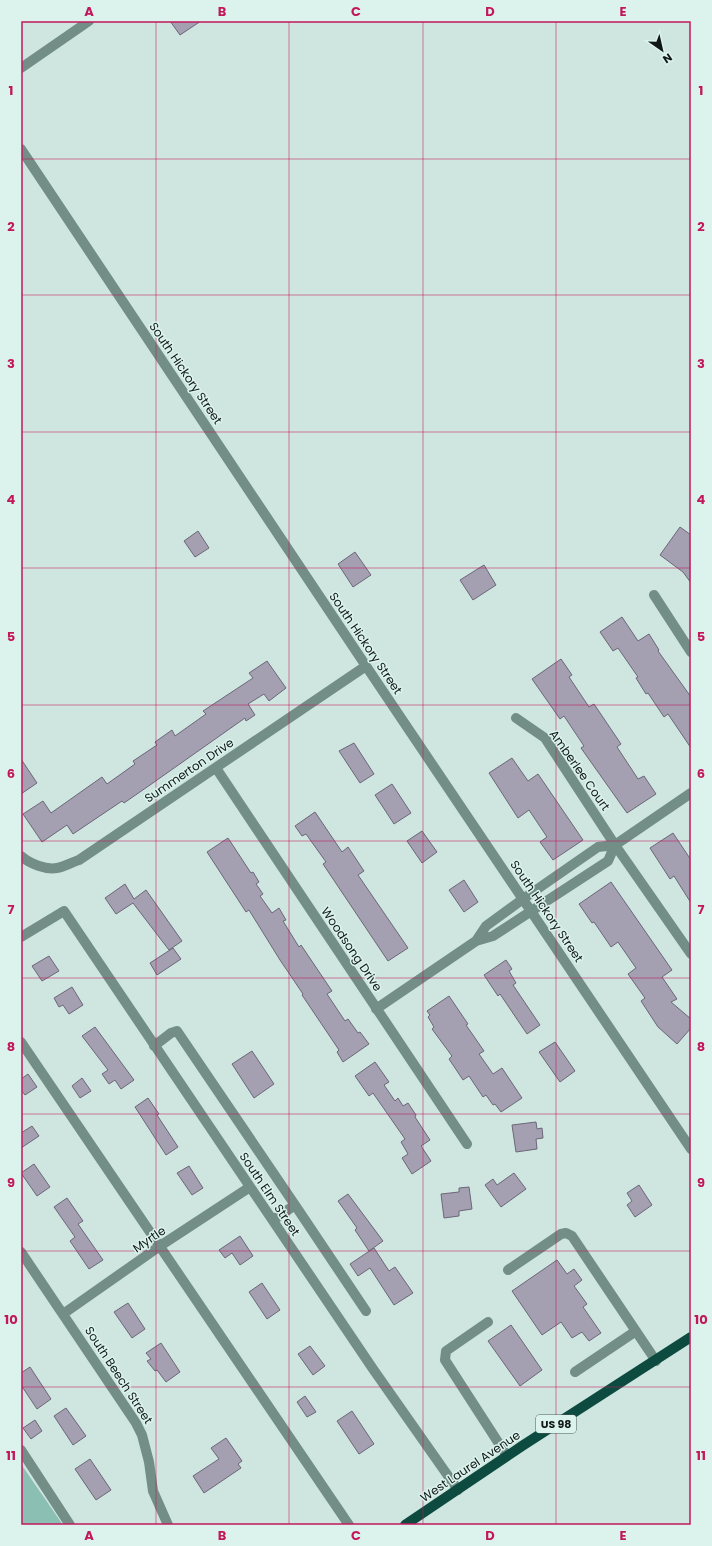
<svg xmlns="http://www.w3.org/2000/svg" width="712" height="1546" viewBox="0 0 712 1546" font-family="Poppins,sans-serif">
<rect width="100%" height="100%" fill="#cfe6e0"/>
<path fill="#8cbfb3" d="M21 1464 63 1525H21Z"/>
<path fill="#a49fb1" stroke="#6b6777" d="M170 21H201L180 35Z
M680 527 691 535V583L683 572 660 555Z
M198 531 209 548 195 557 184 541Z
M355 552 371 575 353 587 338 564Z
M484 565 496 585 473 600 460 580Z
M622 617 638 641 649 634 659 650 658 651 691 697V748L668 714 664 717 648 693 646 694 636 678 638 677 618 648 613 651 600 632Z
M561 659 572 675 569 677 589 707 594 704 621 744 617 747 638 779 644 776 656 794 627 813 581 748 584 746 564 716 560 719 532 679Z
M267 661 286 688 269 701 264 694 248 704 255 715 246 721 245 718 150 785 124 803 122 801 73 834 67 825 42 842 23 814 43 801 51 813 102 777 107 784 135 764 133 761 157 745 155 742 172 730 175 736 206 714 203 711 253 678 249 673Z
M354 743 374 774 360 783 339 751Z
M512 758 528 781 538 774 583 840 553 860 540 842 547 837 529 810 518 818 489 773Z
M21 759 37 783 21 794Z
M392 784 411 813 394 824 375 795Z
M315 812 342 852 348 847 364 871 358 875 408 948 388 961 323 864 326 862 306 834 302 836 295 826Z
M422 831 437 852 422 863 407 841Z
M673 833 691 860V903L674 876 670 879 650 848Z
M228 838 251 873 253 872 259 882 256 884 263 894 260 896 272 913 279 908 286 920 283 921 299 947 301 945 332 991 327 994 345 1021 348 1019 358 1033 360 1032 369 1044 343 1062 337 1052 339 1050 302 995 303 994 280 960 249 910 246 912 207 852Z
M464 880 478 902 464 912 449 890Z
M611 882 672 970 662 977 677 999 671 1002 691 1019V1028L677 1044 658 1027 641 1001 645 998 628 974 636 968 618 942 611 947 594 922 592 923 579 904Z
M125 884 134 899 146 890 182 941 169 950 133 903 116 914 105 898Z
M173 948 181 959 157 975 150 963Z
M49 956 59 971 42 981 32 966Z
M506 960 512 969 509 971 516 983 513 985 540 1025 527 1034 500 994 498 996 484 975Z
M72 987 83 1005 69 1014 63 1005 59 1007 54 998Z
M449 996 468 1024 466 1025 484 1051 479 1054 493 1074 502 1068 522 1098 501 1112 495 1104 493 1105 486 1095 483 1097 469 1076 463 1080 449 1059 452 1056 432 1029 434 1027 428 1017 430 1015 427 1011Z
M95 1027 134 1080 121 1089 115 1080 109 1084 102 1074 108 1070 82 1036Z
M555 1042 575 1071 560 1082 539 1052Z
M252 1051 274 1084 254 1098 232 1064Z
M375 1062 389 1082 384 1085 395 1101 398 1098 403 1106 408 1103 416 1115 415 1117 430 1140 421 1146 431 1161 412 1174 402 1158 408 1154 401 1142 405 1139 373 1093 369 1096 355 1076Z
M28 1074 37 1087 25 1095 21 1090V1079Z
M82 1078 91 1091 80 1098 72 1086Z
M148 1098 159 1114 157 1115 178 1147 166 1155 135 1107Z
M536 1122 537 1129 542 1128 543 1138 536 1139 537 1149 516 1152 512 1125Z
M32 1126 39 1136 21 1148V1133Z
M34 1164 50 1187 37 1196 21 1173Z
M189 1166 203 1188 192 1195 177 1173Z
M514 1173 526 1189 501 1207 485 1185 493 1179 497 1185Z
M639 1185 652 1205 635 1217 627 1205 632 1201 627 1193Z
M469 1187 472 1209 459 1211V1216L444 1218 441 1194 459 1192V1188Z
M348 1194 383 1241 369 1251 355 1230 357 1228 338 1201Z
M67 1198 83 1221 78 1224 103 1260 89 1269 70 1241 75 1237 54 1207Z
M240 1236 253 1256 240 1265 232 1253 225 1258 219 1250Z
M374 1248 389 1271 395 1267 413 1293 394 1305 370 1268 358 1276 350 1264Z
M557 1260 567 1274 574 1269 582 1280 574 1286 587 1304 583 1307 601 1333 589 1341 582 1332 572 1338 561 1322 542 1335 512 1291Z
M262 1283 280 1310 267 1319 249 1292Z
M128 1303 145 1329 132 1338 114 1312Z
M511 1325 542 1370 520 1386 488 1341Z
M161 1343 180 1372 166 1382 157 1370 155 1371 147 1361 151 1359 146 1353Z
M310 1346 325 1366 313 1375 298 1354Z
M30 1367 51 1399 37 1409 21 1385V1373Z
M305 1396 316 1412 307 1417 297 1402Z
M66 1408 86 1436 73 1445 54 1416Z
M352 1411 374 1444 359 1454 337 1421Z
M35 1420 42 1431 31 1439 23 1428Z
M226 1438 242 1461 238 1464 241 1468 204 1493 193 1476 219 1459 211 1448Z
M90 1459 111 1490 96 1500 75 1469Z"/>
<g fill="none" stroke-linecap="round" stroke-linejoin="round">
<path stroke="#728e87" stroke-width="10" d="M21 68 89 21
M21 149 366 666 691 1149
M654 595 691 652
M516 718 545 738 615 845 691 954
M216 768 467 1144
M615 845 608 861 493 936 476 941 486 926 523 899 598 847Z
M615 845 691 793
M21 856C30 864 46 870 57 868 64 867 72 862 79 860L366 666
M21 937 64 911 373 1369 458 1490
M376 1009 476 941
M21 1042 349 1525
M154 1046 171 1033 177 1031 295 1205 273 1220
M295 1205 366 1311
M21 1252 136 1423 142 1435 149 1462 153 1491 168 1525
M508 1270 561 1234 566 1233 572 1236 656 1361
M63 1314 160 1246 250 1187
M488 1322 446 1351 445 1360 507 1456
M575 1372 636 1331
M21 1450 70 1525"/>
<path stroke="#0d4b40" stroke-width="10" d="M405 1525 522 1446 691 1337"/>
</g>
<path fill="none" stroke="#c2185b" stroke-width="1" stroke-opacity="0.55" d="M156 21V1525M289 21V1525M423 21V1525M556 21V1525M21 159H691M21 295H691M21 432H691M21 568H691M21 705H691M21 841H691M21 978H691M21 1114H691M21 1251H691M21 1387H691"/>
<g text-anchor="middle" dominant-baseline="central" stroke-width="3" stroke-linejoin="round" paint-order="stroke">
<rect fill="#dcf3ed" stroke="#4d5a56" stroke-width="1" x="536" y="1415" width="40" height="18" rx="3"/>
<g font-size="11" font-weight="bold" fill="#101816">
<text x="556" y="1424">US 98</text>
</g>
<g font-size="12" fill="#101816" stroke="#dcf3ed">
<text transform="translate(186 373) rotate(56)">South Hickory Street</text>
<text transform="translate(366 643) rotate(56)">South Hickory Street</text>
<text transform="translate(189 770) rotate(-34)">Summerton Drive</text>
<text transform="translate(580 770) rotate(55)">Amberlee Court</text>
<text transform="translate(547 911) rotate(56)">South Hickory Street</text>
<text transform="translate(352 949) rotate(56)">Woodsong Drive</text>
<text transform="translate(270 1194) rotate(56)">South Elm Street</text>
<text transform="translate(149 1239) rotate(-34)">Myrtle</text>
<text transform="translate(119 1375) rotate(57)">South Beech Street</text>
<text transform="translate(470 1466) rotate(-34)">West Laurel Avenue</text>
</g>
</g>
<rect width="712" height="1546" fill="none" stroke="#dcf3ed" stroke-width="44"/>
<g transform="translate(662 50) rotate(146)" stroke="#dcf3ed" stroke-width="3" paint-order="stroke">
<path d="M0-3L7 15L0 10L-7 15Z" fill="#101816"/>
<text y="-6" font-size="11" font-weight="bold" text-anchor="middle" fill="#101816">N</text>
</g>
<rect x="22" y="22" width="668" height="1502" fill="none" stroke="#c2185b" stroke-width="1.5"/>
<g font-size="13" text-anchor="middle" font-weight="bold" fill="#c2185b">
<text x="89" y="16">A</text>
<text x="222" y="16">B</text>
<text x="356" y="16">C</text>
<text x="490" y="16">D</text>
<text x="623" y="16">E</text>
<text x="11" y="95">1</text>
<text x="701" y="95">1</text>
<text x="11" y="231">2</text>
<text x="701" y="231">2</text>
<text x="11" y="368">3</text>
<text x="701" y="368">3</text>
<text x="11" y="504">4</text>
<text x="701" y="504">4</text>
<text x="11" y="641">5</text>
<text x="701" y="641">5</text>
<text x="11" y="778">6</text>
<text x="701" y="778">6</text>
<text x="11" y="914">7</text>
<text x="701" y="914">7</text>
<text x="11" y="1051">8</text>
<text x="701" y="1051">8</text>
<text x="11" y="1187">9</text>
<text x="701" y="1187">9</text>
<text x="11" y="1324">10</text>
<text x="701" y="1324">10</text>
<text x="11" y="1460">11</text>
<text x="701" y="1460">11</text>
<text x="89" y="1540">A</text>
<text x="222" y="1540">B</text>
<text x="356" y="1540">C</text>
<text x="490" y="1540">D</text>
<text x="623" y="1540">E</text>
</g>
</svg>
